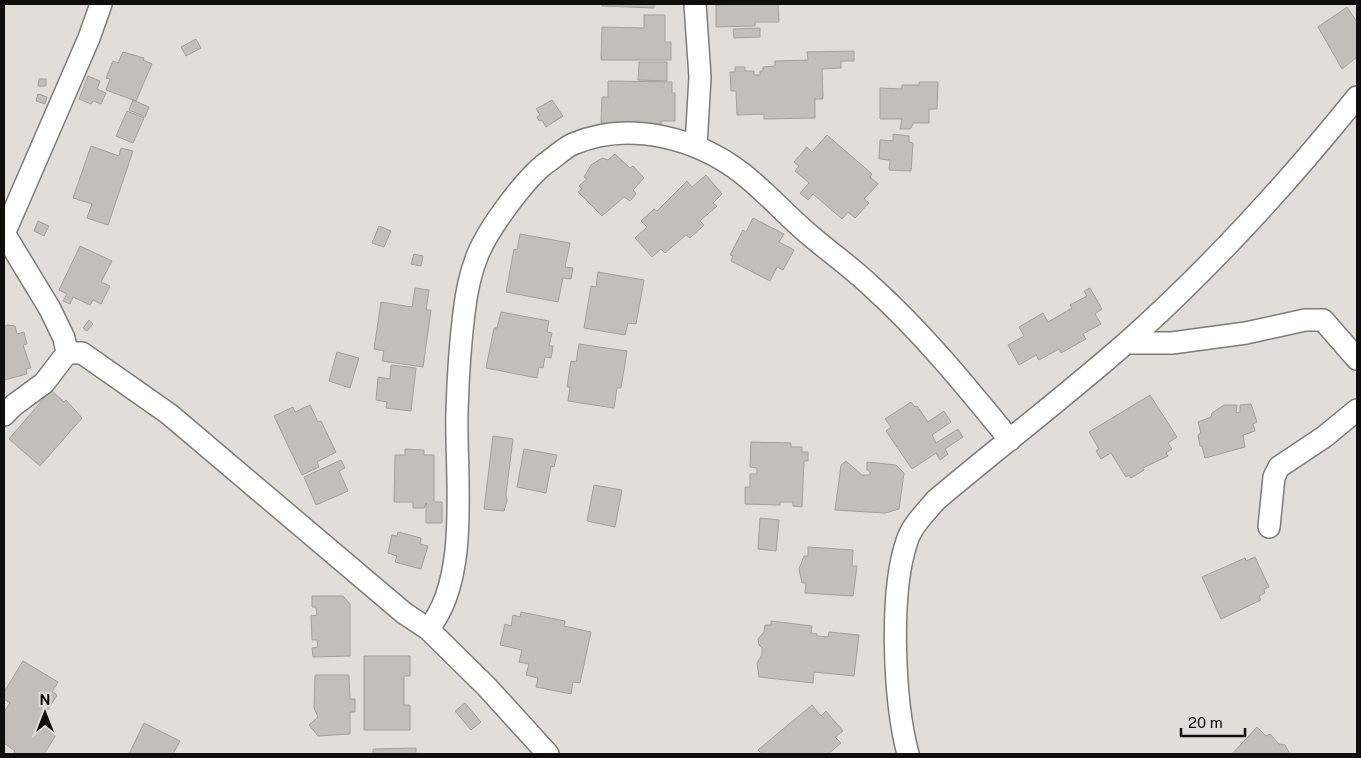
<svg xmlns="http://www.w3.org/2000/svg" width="1361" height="758" viewBox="0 0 1361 758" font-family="'Public Sans',sans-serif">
<rect width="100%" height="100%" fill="#e1ded9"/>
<path fill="#c2bfbb" stroke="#a3a09c" d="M602 4H654V8L602 6Z
M728 4H778L779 22H755V26L716 27V5Z
M1347 7 1357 22V57L1342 69 1318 27Z
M644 15H665V42H671V60H601L602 27 644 28Z
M760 28V37L734 38 733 29Z
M196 39 201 48 186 56 181 47Z
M854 51V61H841V68L822 69 823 99H815V118L764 119V114L737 115 736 91H731L730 72H735V67H745V71H754V75H760V71H763V67L775 66V61L808 60 807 52Z
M123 52 144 58 143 60 152 64 136 101 106 90 110 79 106 78 113 61 118 63Z
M639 62H667V81L638 80Z
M88 76 100 81 97 89 106 93 101 104 93 101 91 104 79 99Z
M39 79H46V86H38Z
M608 81 672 82V93H675V121H661V124H655V127H647V123H601L602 97H608Z
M919 82H938L937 109H929V123H914L910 129H900L902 119H880V88L902 89V85H919Z
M38 94 47 97 45 104 36 101Z
M133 100 149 107 145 117 129 110Z
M552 100 563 116 546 127 542 120 539 121 537 117 540 115 536 109Z
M127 111 144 118 133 143 116 136Z
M893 134 909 136V142L913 143 911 171 889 170 890 160 879 159 880 140 893 141Z
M827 135 872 174 870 177 878 184 864 199 869 203 855 218 848 212 842 219 813 194 808 200 800 193 809 183 795 171 799 166 794 162 807 147 812 152Z
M91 146 119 156 121 148 133 151 108 225 87 218 92 204 73 198Z
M615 154 630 168 633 166 644 178 633 190 636 194 630 201 624 197 602 216 578 192 582 189 579 186 587 179 584 177 591 165 602 158 608 160Z
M706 175 722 194 713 203 717 206 700 221 704 225 690 238 686 235 665 253 661 249 652 257 635 238 647 227 641 221 654 209 657 211 687 181 692 187Z
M753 218 784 234 779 242 794 250 783 270 777 267 770 281 731 261 733 256 730 255 743 230 746 232Z
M38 221 49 226 44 236 34 231Z
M379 226 391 231 384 247 372 243Z
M520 234 570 243 565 267 573 268 571 279 563 278 558 302 506 292 514 249 517 250Z
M80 246 112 261 101 282 110 286 101 304 93 300 90 305 73 297 70 304 63 301 67 294 59 290Z
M414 254 423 256 421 266 411 264Z
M598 272 644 280 636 324 628 323 625 335 584 328 591 286 596 287Z
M415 288 429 290 426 310H431L423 367 382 361 384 351 374 349 381 302 412 307Z
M1090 288 1102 309 1095 314 1101 324 1083 334 1086 339 1061 353 1059 349 1039 360 1036 355 1019 365 1008 345 1024 336 1019 327 1043 313 1048 322 1072 308 1070 305 1087 296 1084 291Z
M501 312 549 321 547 332 552 333 549 346H553L551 358 545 357 543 368 539 367 537 378 486 368 494 328H497Z
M89 320 93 324 87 331 83 328Z
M7 325 15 326 17 334 24 332 27 344 23 345 31 368 26 369 27 374 4 380V327Z
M579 344 627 351 621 388H617L614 408 568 401 570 387H567L571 361 576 362Z
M337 352 359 358 350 388 329 381Z
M391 365 416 368 411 411 386 408 387 402 376 400 378 377 390 379Z
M51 390 64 402 66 400 82 418 40 466 9 439Z
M1150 395 1177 437 1168 443 1172 449 1166 453 1168 456 1143 468 1144 470 1131 478 1129 475 1126 477 1111 453 1101 459 1096 451 1099 449 1089 432Z
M911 402 915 407 917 406 928 422 944 411 951 422 932 435 936 443 958 429 963 437 945 449 948 454 940 460 936 453 912 469 886 431 891 427 885 419Z
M1251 404 1257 422 1253 424 1255 431 1243 435 1245 447 1205 458 1202 446H1200L1198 435 1201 433 1198 422 1211 417 1212 413 1224 405H1237L1236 413 1240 412V405Z
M310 405 318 422 321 421 336 452 317 462 319 467 302 475 274 416 293 407 295 412Z
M493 436 513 439 506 494 507 501 504 511 484 509Z
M751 442 791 443V447H802V452H808V461H804L802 507 793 506V502H780V505L745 504V487H750V474H757V468L750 467Z
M405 449 424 450V455H434V502H442V523H426V503L424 508H413V502H394L395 455H405Z
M524 449 557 455 554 467 551 466 546 493 517 487Z
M341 460 345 468 339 471 348 491 316 505 304 477Z
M846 461 862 475H870V472L867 470V462L896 465 904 473 899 509 885 513 835 510 841 465Z
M594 485 622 490 615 527 587 521Z
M760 518 779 520 776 551 758 549Z
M398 532 421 538 420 544 428 546 421 569 395 562 397 556 388 553 392 535 397 536Z
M808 547 853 550 852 566H857L853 596 805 593 806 583H802L799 569 804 556H808Z
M1255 557 1269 587 1264 589 1265 593 1259 596 1261 600 1221 619 1202 577 1245 558 1246 561Z
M312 596H343L350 604V656L313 657 312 648 318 647 317 640H312L311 616 317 615 316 607H312Z
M521 612 565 621 564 626 591 632 580 683 573 682 571 694 536 687 538 678 526 675 529 664 519 662 522 650 500 645 505 624 511 626 513 615 520 617Z
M771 621 812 626 811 633 817 634V636L828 637 829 632 859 635 854 676 814 672 813 683 759 677 757 663 762 655V648L759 645 758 639 764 632 765 625H771Z
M364 656H410V676H404V705H410V730H364Z
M23 661 58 682 52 692 57 695 39 724 56 735 44 754H16L14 753 15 751 4 743V712L10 703 4 699V692Z
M315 675H349L350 699H355V712H350V734L318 736 309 725 318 717 314 708Z
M465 703 481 722 471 730 455 711Z
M812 705 821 716 826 711 843 731 835 737 841 743 828 754H762L758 750Z
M144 723 180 741 173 754H129Z
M1257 727 1266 736 1270 734 1279 744 1285 745 1290 754H1232Z
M416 748V754H373V749Z"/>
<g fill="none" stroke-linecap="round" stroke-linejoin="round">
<g stroke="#7f7c78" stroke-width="24">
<path id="minor" d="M695 4 700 77 696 146
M4 233 50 309 64 338 67 353
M4 234 89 38 101 4
M1126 343H1172L1246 333 1305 320H1323L1357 359
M4 415 14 405 44 383 67 353H82L169 414 404 613 428 629C471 579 455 473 457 411 458 378 460 345 464 313 466 295 471 271 478 254 489 228 524 180 546 163 555 157 564 148 573 144 629 120 697 138 743 174 767 193 788 217 812 237 831 253 852 268 871 286 922 332 966 386 1010 440
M1269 527 1274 477 1279 467 1324 437 1357 410
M428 629 486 686 548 754
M908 754C894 701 889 593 907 541 912 525 926 512 936 500 1001 445 1070 393 1134 336 1217 261 1287 184 1357 97"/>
</g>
<use href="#minor" stroke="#fff" stroke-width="21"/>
</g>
<rect width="1361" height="758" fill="none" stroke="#0f0e0d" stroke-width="10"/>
<g transform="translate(45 713)" stroke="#e1ded9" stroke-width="4" paint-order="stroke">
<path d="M0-4L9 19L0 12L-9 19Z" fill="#0f0e0d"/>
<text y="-8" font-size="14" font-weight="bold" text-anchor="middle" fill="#0f0e0d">N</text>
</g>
<path d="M1181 728v8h64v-8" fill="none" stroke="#0f0e0d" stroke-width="2.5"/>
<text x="1188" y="728" font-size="15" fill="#0f0e0d" stroke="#e1ded9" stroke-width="4" paint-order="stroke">20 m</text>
</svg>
